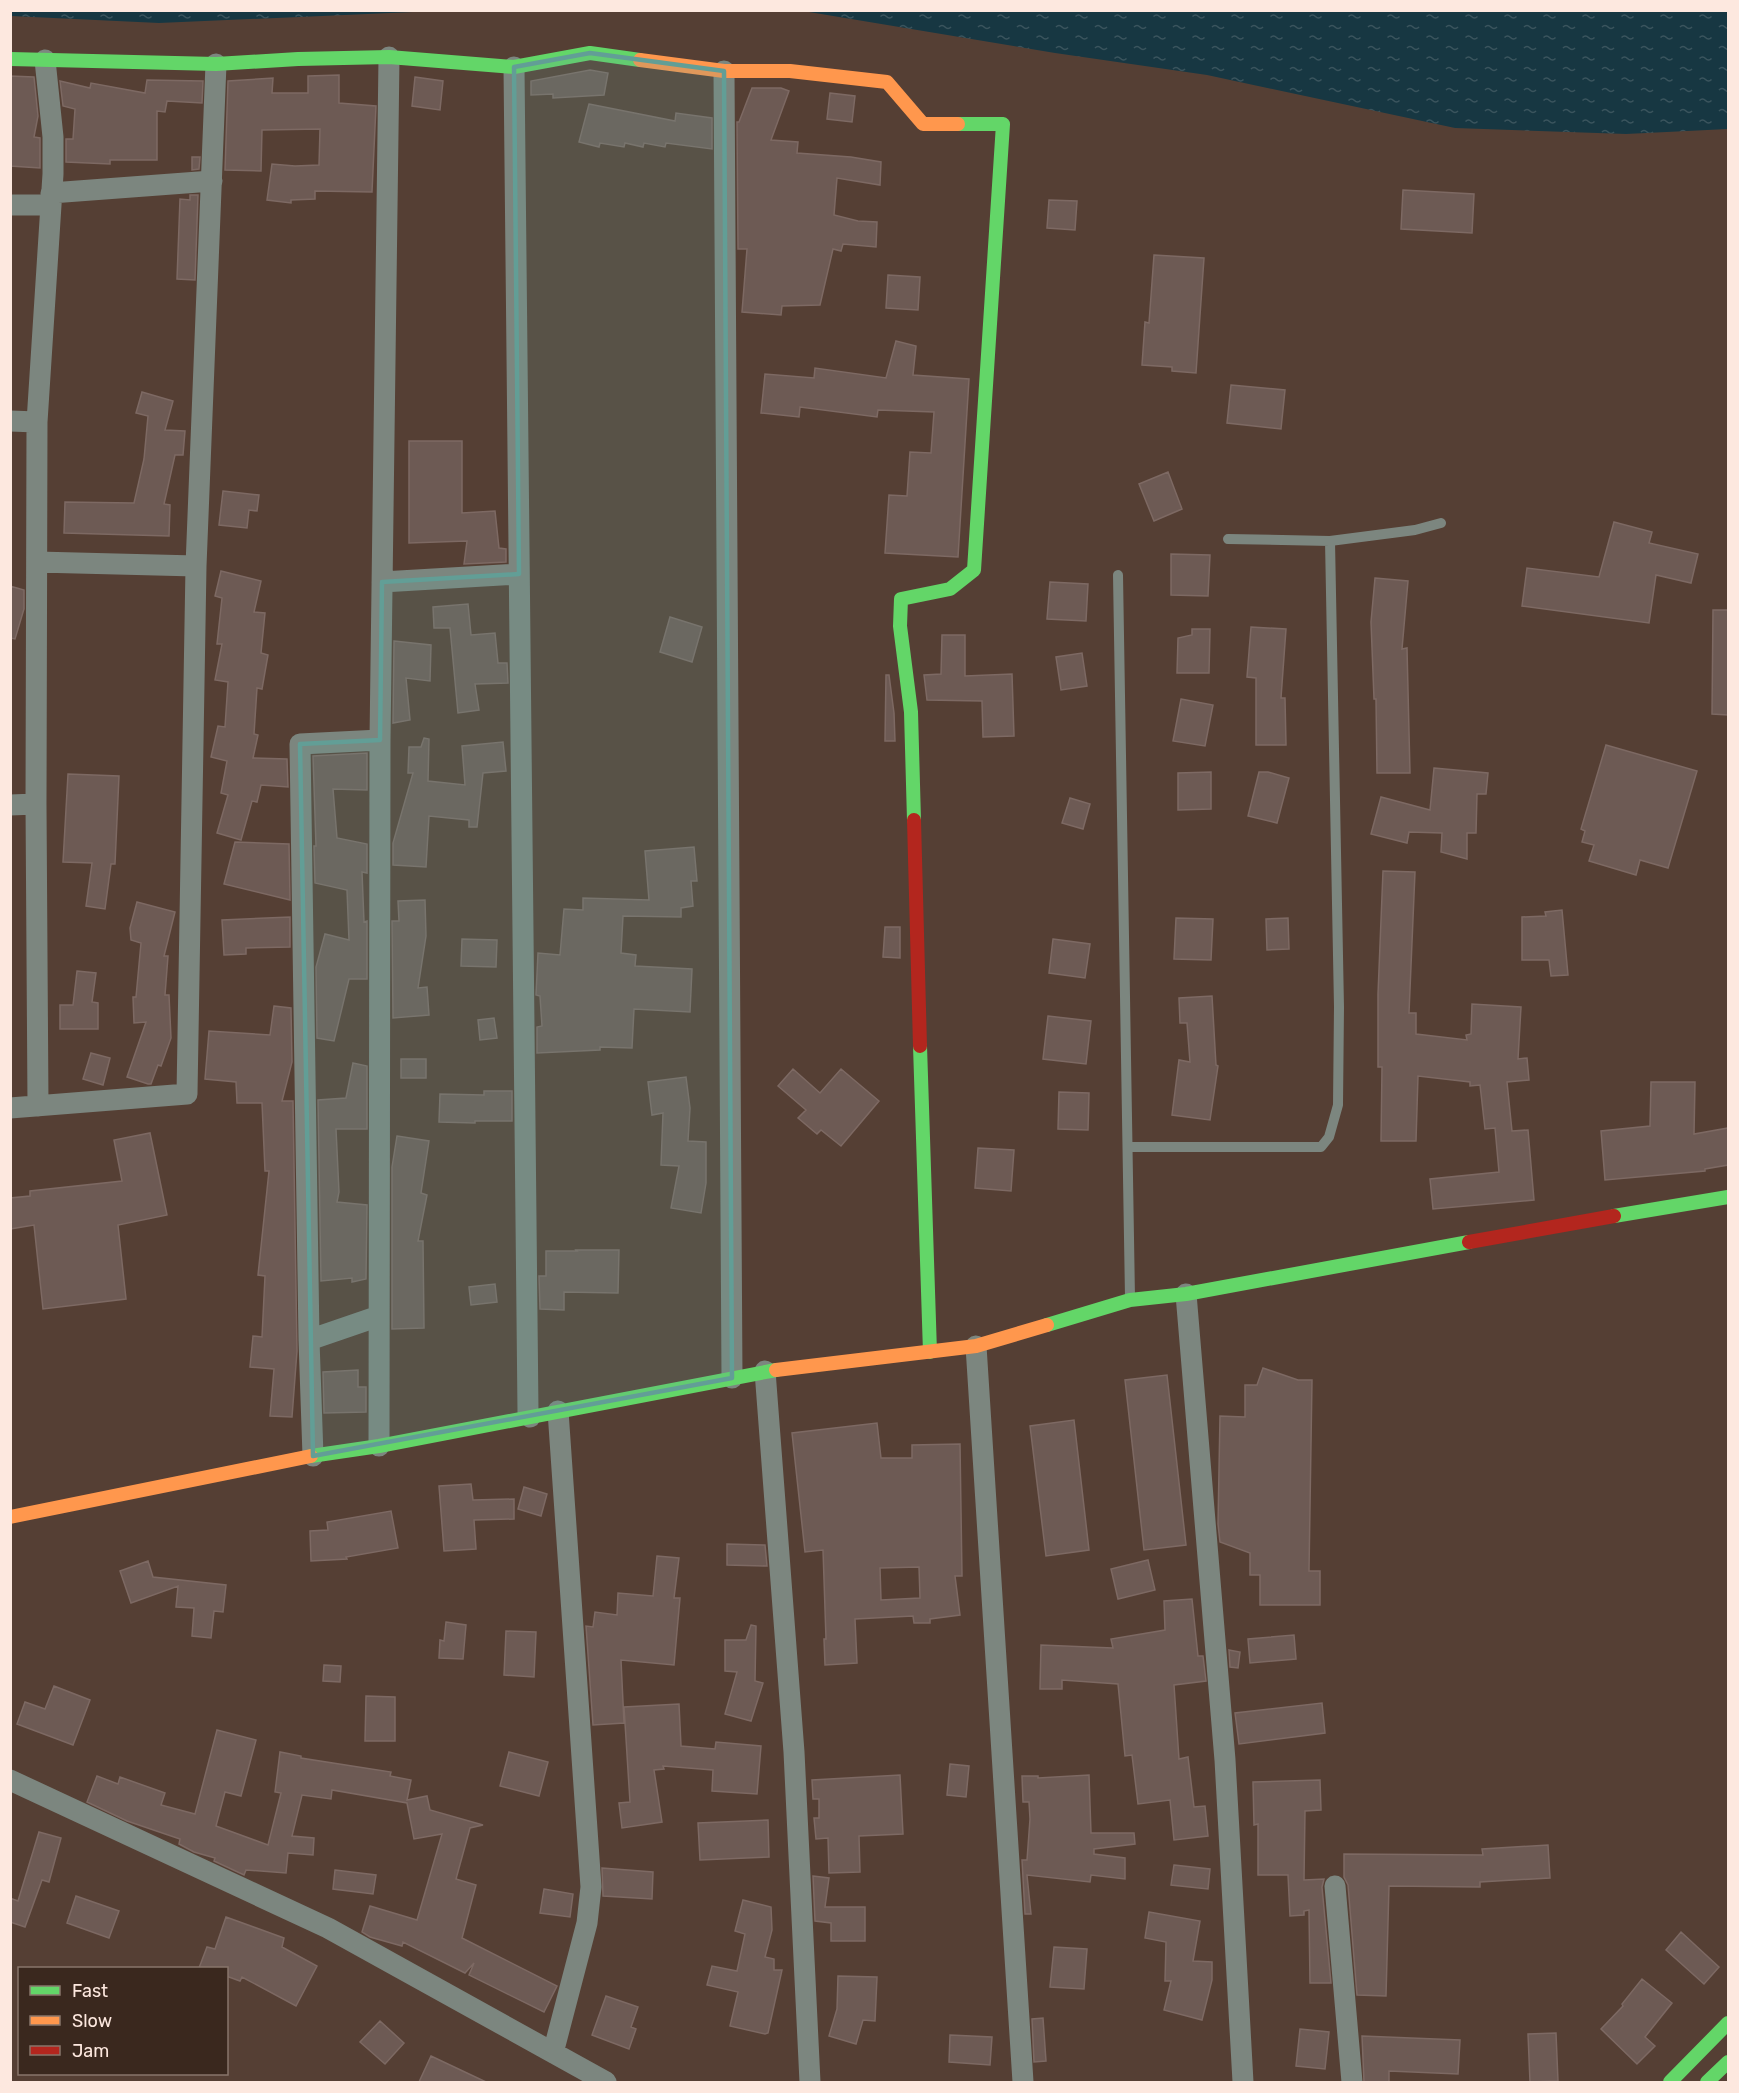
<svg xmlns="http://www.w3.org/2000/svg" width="1739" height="2093" viewBox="0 0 1739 2093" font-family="Rubik,sans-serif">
<defs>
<pattern id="water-ripples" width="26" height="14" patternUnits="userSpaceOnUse" patternTransform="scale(1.5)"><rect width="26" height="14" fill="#173742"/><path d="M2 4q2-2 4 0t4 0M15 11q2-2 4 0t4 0" fill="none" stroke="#3a545d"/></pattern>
</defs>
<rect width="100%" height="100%" fill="#553f34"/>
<path fill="url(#water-ripples)" d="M10 11 11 10 568 11 413 12 159 23 11 16Z
M803 11H1728V129L1626 134 1455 128 1207 75 1055 53Z"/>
<path fill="#6d5a54" stroke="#7d6963" stroke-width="1.5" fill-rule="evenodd" d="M590 70 608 73 604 95 553 98V94L531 95V81Z
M339 75V103L376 106 372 192 315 191V199L291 200V203L267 200 272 164 295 166 319 165 320 129 262 130 261 171 225 170 228 81 273 78 272 93H308V76Z
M10 76 34 77 38 116 34 137 40 138V168L10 166Z
M415 77 443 81 440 110 412 106Z
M147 80 203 81 202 103 167 101 165 112 157 111V160H110V164L66 162V139H73L75 109 63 106 60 81 90 88 91 83 145 93Z
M752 88H781L789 91 771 140 798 142 797 153 851 157 881 162 880 185 837 178 834 215 858 221 877 222 876 247 843 244 841 251 833 249 820 305 782 306 781 315 742 312 747 249H738L737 122H739Z
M830 93 855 96 852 122 827 119Z
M589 104 675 121 676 113 712 118V149L666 143 665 147 644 143 643 147 625 143 624 147 600 143 599 147 579 142Z
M192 157H200L199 169 192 170Z
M1403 190 1474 194 1472 233 1401 229Z
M190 195H198L195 280 177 279 180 199 190 200Z
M1049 200 1077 201 1075 230 1047 228Z
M1154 255 1204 258 1196 373 1172 371V367L1142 365 1145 322 1149 323Z
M888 275 920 277 918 310 886 308Z
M896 341 916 346 913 375 969 379 958 557 885 553 889 495 907 496 910 452 931 453 934 412 878 410 877 417 800 407 799 417 761 413 765 374 814 378 815 368 886 378Z
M1231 385 1285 390 1281 429 1227 423Z
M142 392 173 401 165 430 185 431 183 455H175L164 504 170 505 169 536 64 533 65 502 134 503 144 459 148 416 136 413Z
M409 441H462V513L495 511 499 548 506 549V562L464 564 467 541 409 543Z
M1168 472 1182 509 1154 521 1139 484Z
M223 491 259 495 257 511 249 510 247 528 219 525Z
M1614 522 1652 532 1649 543 1698 554 1691 583 1656 575 1649 623 1522 606 1527 568 1599 577Z
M1171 554 1210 555 1208 596 1171 595Z
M221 571 261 581 254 612 265 613 261 653 268 655 262 689 257 688 254 734 258 735 253 758 287 759 288 787 261 785 257 802 252 801 241 840 217 833 228 795 221 793 227 761 211 757 218 726 225 727 228 682 215 680 222 644H217L222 598 215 596Z
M1375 578 1408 581 1402 649 1407 648 1410 773H1377L1376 699H1374L1371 622Z
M1050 582 1088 584 1086 621 1047 619Z
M10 586 24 590V609L15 639 10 638Z
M468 604 471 635 495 633 498 663H507L508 683 475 684 479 710 458 713 450 628H434L433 607Z
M1713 610H1728V715L1712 714Z
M670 617 702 627 692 662 660 652Z
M1251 627 1286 629 1281 698H1285L1286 745H1256V678L1247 677Z
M1192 629H1210L1209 673H1177L1178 638 1192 635Z
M942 635H965V676L1012 674 1014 736 983 737 982 701 927 700 924 675 941 674Z
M394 641 431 645 430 681 406 678 410 720 393 723Z
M1082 653 1087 686 1061 690 1056 657Z
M886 675H889L894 713 895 741H885Z
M1181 699 1213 705 1205 746 1173 741Z
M424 738 429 739 428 781 465 785 462 746 503 742 506 771 483 773 477 827H469V820L429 816 426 867 393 865V843L413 773H408L409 747H421Z
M1606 745 1697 771 1668 868 1640 860 1636 875 1589 861 1594 845 1582 842 1585 831 1581 829Z
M367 753V790L333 789 337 838 367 844V873L362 872 364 922 367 921V979H349L334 1041 317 1038 316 967 325 934 349 940 347 890 315 883 314 846H316L313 756Z
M1434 768 1488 773 1486 794H1477L1476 833H1467V859L1441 852 1442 833 1409 832 1407 843 1371 834 1381 797 1430 810Z
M1211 772V809L1178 810V773Z
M1259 772H1268L1289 778 1277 823 1248 816Z
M68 774 119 776 115 864H111L105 909 86 906 92 863 63 862Z
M1070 798 1090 804 1083 829 1062 823Z
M235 842 289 844 290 900 224 884Z
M694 847 697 881H691L693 906 681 908V917L623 916 621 953 636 955 635 966 692 969 690 1012 634 1009 632 1048 600 1047V1050L537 1053V1027L542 1026 540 996 536 995 538 953 560 955 564 909 583 910V898L649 900 645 851Z
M1383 871 1415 872 1409 1013H1416V1034L1467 1040 1466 1035 1471 1034 1472 1004 1521 1007 1518 1059 1527 1058 1529 1080 1507 1082 1512 1131 1528 1130 1534 1200 1433 1209 1430 1179 1499 1172 1495 1128 1485 1129 1480 1085 1470 1086V1082L1418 1076 1416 1141H1381L1382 1067H1378V994Z
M425 900 426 936 418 988 427 987 429 1015 393 1018 392 921H399L398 901Z
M137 902 175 912 164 956H168L165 995H169L171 1038 161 1066 158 1065 151 1084H148L127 1077 146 1022 134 1023 133 997H136L141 943 131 940 130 928Z
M1562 910 1568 975 1551 976 1549 960H1522V917L1546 916 1545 912Z
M290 917V947L246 948V954L224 955 222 920Z
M1176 918 1213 919 1211 960 1174 959Z
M1288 918 1289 949 1267 950 1266 919Z
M885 927H900V958L883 957Z
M462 939 497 940 496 967 461 966Z
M1053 939 1090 944 1085 978 1049 973Z
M77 971 96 973 92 1002 98 1003V1029H60V1005H73Z
M1212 996 1216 1065 1218 1066 1210 1120 1172 1115 1179 1060 1190 1062 1187 1023H1180L1179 998Z
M274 1006 291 1008 292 1062 282 1101H293L297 1351 292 1417 270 1416 274 1369 250 1367 253 1336 262 1337 265 1276 258 1275 269 1171H265L262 1103H237L236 1082 205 1079 209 1031 270 1035Z
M1048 1016 1091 1021 1086 1064 1043 1059Z
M494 1018 497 1038 480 1040 478 1020Z
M91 1053 110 1058 103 1085 83 1079Z
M401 1059H426V1078H401Z
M353 1063 367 1066V1129H336L339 1192 337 1202 367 1205 366 1279 352 1282V1278L321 1281 318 1100 346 1098Z
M793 1069 820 1093 841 1069 879 1101 841 1146 821 1130 817 1134 798 1118 806 1110 778 1086Z
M686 1077 690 1108 688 1141 706 1142V1183L701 1213 671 1208 679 1166 661 1165 663 1113 652 1115 648 1082Z
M1651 1082H1695L1694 1134 1728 1128V1165L1705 1169V1171L1605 1180 1601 1131 1650 1126Z
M484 1091H512V1121H475V1123L439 1122 440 1094 484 1095Z
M1059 1092 1089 1093 1088 1130 1058 1129Z
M150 1133 167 1215 118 1225 126 1299 43 1309 34 1225 10 1229V1198L30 1196V1191L122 1181 114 1140Z
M397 1136 429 1141 421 1193 427 1195 418 1241H423L424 1328 392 1329V1167Z
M978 1148 1014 1150 1011 1191 975 1188Z
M576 1250H619L618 1293 564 1292V1310L540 1309 539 1276H546V1251H577Z
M495 1284 497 1302 471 1305 469 1287Z
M1263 1368 1298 1380H1312L1309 1571H1320V1605H1260V1575H1250V1553L1220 1542 1218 1524 1220 1416 1245 1417V1385H1257Z
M358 1370V1387H366V1412L324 1413 323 1372Z
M1167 1375 1186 1545 1144 1550 1125 1380Z
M1074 1420 1089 1550 1046 1556 1030 1426Z
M877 1423 881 1458H912V1445L960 1444 962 1576H955L960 1615 930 1619V1623H914L913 1616 855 1619 857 1663 825 1665 824 1639H826L823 1550 805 1552 792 1433ZM919 1567 920 1598 881 1600 880 1568Z
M471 1484 473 1500 514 1499V1519L474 1520 476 1549 444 1551 439 1486Z
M524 1487 547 1494 541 1516 518 1509Z
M391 1511 398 1548 346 1557 347 1559 311 1561 310 1531 328 1530 327 1522Z
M727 1544 765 1545 767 1566 727 1565Z
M657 1556 679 1558 674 1598H680L674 1665 621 1660 624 1723 593 1725 586 1626 593 1627 595 1612 617 1615 618 1593 653 1596Z
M1148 1560 1155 1590 1118 1599 1111 1569Z
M148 1561 153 1577 226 1585 223 1612 214 1611 211 1638 192 1636 194 1608 176 1607 178 1586 131 1603 120 1571Z
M1192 1599 1198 1656H1203L1206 1681 1174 1685 1179 1759 1188 1757 1194 1807 1205 1806 1208 1836 1174 1840 1170 1800 1138 1804 1132 1755 1125 1756 1118 1684 1062 1680V1689H1040L1041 1645 1113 1648 1111 1639 1165 1630 1164 1601Z
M446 1622 466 1625 463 1659 439 1658 440 1640 444 1641Z
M751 1625 756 1626 755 1681 763 1683 751 1721 725 1714 737 1672 725 1671V1640H746Z
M506 1631 536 1632 534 1677 504 1675Z
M1294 1635 1296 1659 1250 1663 1248 1639Z
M1229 1650 1240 1652 1238 1668 1230 1667Z
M324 1665 341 1666 340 1682 323 1681Z
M54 1686 90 1700 73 1745 17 1724 25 1702 45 1709Z
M366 1696 395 1697V1741H365Z
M1322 1703 1325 1733 1239 1744 1235 1713Z
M679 1704 681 1746 715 1749 716 1742 761 1746 757 1794 712 1791 713 1770 663 1766 664 1769 654 1770 662 1822 622 1828 619 1803 630 1802 624 1707Z
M217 1730 256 1740 241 1796 225 1792 216 1826 268 1845 281 1793 275 1792 280 1752 301 1756V1758L391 1772 390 1776 411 1780 407 1800 427 1796 430 1810 483 1825 470 1828 456 1879 476 1885 462 1938 557 1986 544 2012 469 1975 474 1963 465 1973 403 1942 402 1946 370 1937 362 1932 370 1906 417 1920 442 1834 414 1839 407 1803 332 1790 331 1799 302 1795 292 1836 314 1838 313 1855 288 1853 286 1873 246 1870 244 1875 214 1861 215 1858 194 1852 179 1844 180 1839 127 1821 87 1802 97 1776 118 1784 120 1777 165 1793 161 1805 195 1814Z
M509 1752 548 1762 539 1796 500 1786Z
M950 1764 969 1766 966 1797 947 1795Z
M900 1775 903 1834 859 1836 860 1872 829 1873 828 1838 816 1839 814 1818H819V1799H813L812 1780Z
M1089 1775 1091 1833H1134L1135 1844 1094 1849V1854L1125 1858V1879L1091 1875 1090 1882 1027 1875 1031 1914H1025L1022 1860H1027L1030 1819 1029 1802H1023L1022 1776H1038V1778Z
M1320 1780 1321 1810 1305 1811 1304 1880 1324 1879 1322 1887 1331 1983H1310L1309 1910 1304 1911V1915L1290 1916 1288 1875H1258V1824L1254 1825 1253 1782Z
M768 1820 769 1857 700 1860 698 1823Z
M39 1832 61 1838 49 1882 42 1880 25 1927 10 1922V1898L18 1901Z
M1548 1845 1550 1878 1480 1882V1887L1389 1886 1386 1996 1357 1995 1348 1885 1344 1877V1854L1483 1855 1482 1849Z
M1174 1865 1210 1869 1208 1889 1171 1885Z
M602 1868 653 1872 652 1899 603 1896Z
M335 1870 376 1875 373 1894 333 1889Z
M813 1876 829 1878 825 1907H865V1941H831V1923L815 1921Z
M544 1889 573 1894 570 1917 540 1913Z
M76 1896 119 1911 109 1938 67 1923Z
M743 1900 771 1907 772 1930 765 1957 774 1959V1970H782L768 2033 765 2034 730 2026 738 1992 707 1985 712 1966 737 1971 745 1934 735 1931Z
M1149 1912 1200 1921 1193 1961 1212 1962V1980L1202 2020 1164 2010 1171 1981H1165L1166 1942 1145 1938Z
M226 1917 284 1938 282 1947 317 1966 296 2006 242 1977 240 1981 226 1976V1968H199L207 1947 215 1949Z
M1681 1932 1719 1967 1704 1984 1666 1950Z
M1054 1947 1087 1949 1084 1989 1050 1987Z
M838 1976 877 1977 875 2021 863 2020 856 2044 829 2036 837 2009Z
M1642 1979 1672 2003 1645 2037 1655 2046 1637 2064 1601 2029 1623 2006 1622 2004Z
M606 1996 638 2007 631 2027 636 2029 629 2049 592 2035Z
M1043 2018 1046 2061 1034 2062 1032 2019Z
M380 2021 404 2043 385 2064 360 2042Z
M1300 2029 1329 2032 1325 2069 1296 2066Z
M1556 2033 1558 2081 1530 2082 1528 2034Z
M950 2035 992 2037 990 2065 949 2062Z
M1362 2036 1460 2040 1458 2074 1389 2071V2082H1364Z
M431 2056 486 2082H419Z"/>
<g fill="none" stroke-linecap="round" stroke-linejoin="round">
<path stroke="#7c867f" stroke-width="10" d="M1228 539 1330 541 1415 530 1441 523
M1118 575 1130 1298
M1128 1147H1321L1329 1137 1338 1105 1339 1007 1330 541"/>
<path stroke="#7c867f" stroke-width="21" d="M514 67 528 1412 530 1417
M724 71 732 1378
M51 193 212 181
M10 205H51
M10 421 37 422
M37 562 196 566
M382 582 519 574
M10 805 36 804
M38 1106 36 804 37 422 53 174V137L45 60
M10 1108 187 1094 196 566 216 64
M1186 1294 1225 1760 1243 2082
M309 1340 379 1316
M976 1346 1023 2082
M765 1371 794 1752 810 2082
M379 1446 380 740 389 57
M313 1456 309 1340 300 744 380 740
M10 1780 328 1928 606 2082
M1335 1886 1352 2082
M553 2053 587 1923 591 1887 558 1411"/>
<path stroke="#63d668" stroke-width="14" d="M10 59 216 64 298 59 389 57 514 67 590 53 640 60
M914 820 911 712 900 626 901 599 950 589 974 570 1003 124H958
M920 1046 930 1352
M1614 1216 1728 1197
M1047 1325 1130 1300 1186 1294 1469 1242
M311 1456 379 1446 776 1370
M1670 2082 1728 2023
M1707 2082 1728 2062"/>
<path stroke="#ff974d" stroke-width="14" d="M640 60 724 71H790L887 82 923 124H958
M776 1370 976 1346 1047 1325
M10 1517 311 1456"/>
<path stroke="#b3261e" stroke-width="14" d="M914 820 920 1046
M1469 1242 1614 1216"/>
</g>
<path fill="#629e96" fill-opacity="0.2" stroke="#629e96" stroke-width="4.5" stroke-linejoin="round" d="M590 53 724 71 732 1378 313 1456 300 744 380 740 382 582 519 574 514 67Z"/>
<rect width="1739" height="2093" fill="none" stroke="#fde8df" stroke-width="24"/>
<rect x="18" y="1967" width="210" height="108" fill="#3a281e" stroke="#88756b" stroke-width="1.5"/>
<rect x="30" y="1986" width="30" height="9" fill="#63d668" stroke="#88756b" stroke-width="1.5"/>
<text x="72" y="1997" font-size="18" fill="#fde8df">Fast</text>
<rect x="30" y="2016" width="30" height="9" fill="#ff974d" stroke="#88756b" stroke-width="1.5"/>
<text x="72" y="2027" font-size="18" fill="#fde8df">Slow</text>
<rect x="30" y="2046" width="30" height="9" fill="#b3261e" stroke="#88756b" stroke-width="1.5"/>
<text x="72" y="2057" font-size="18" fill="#fde8df">Jam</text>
</svg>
